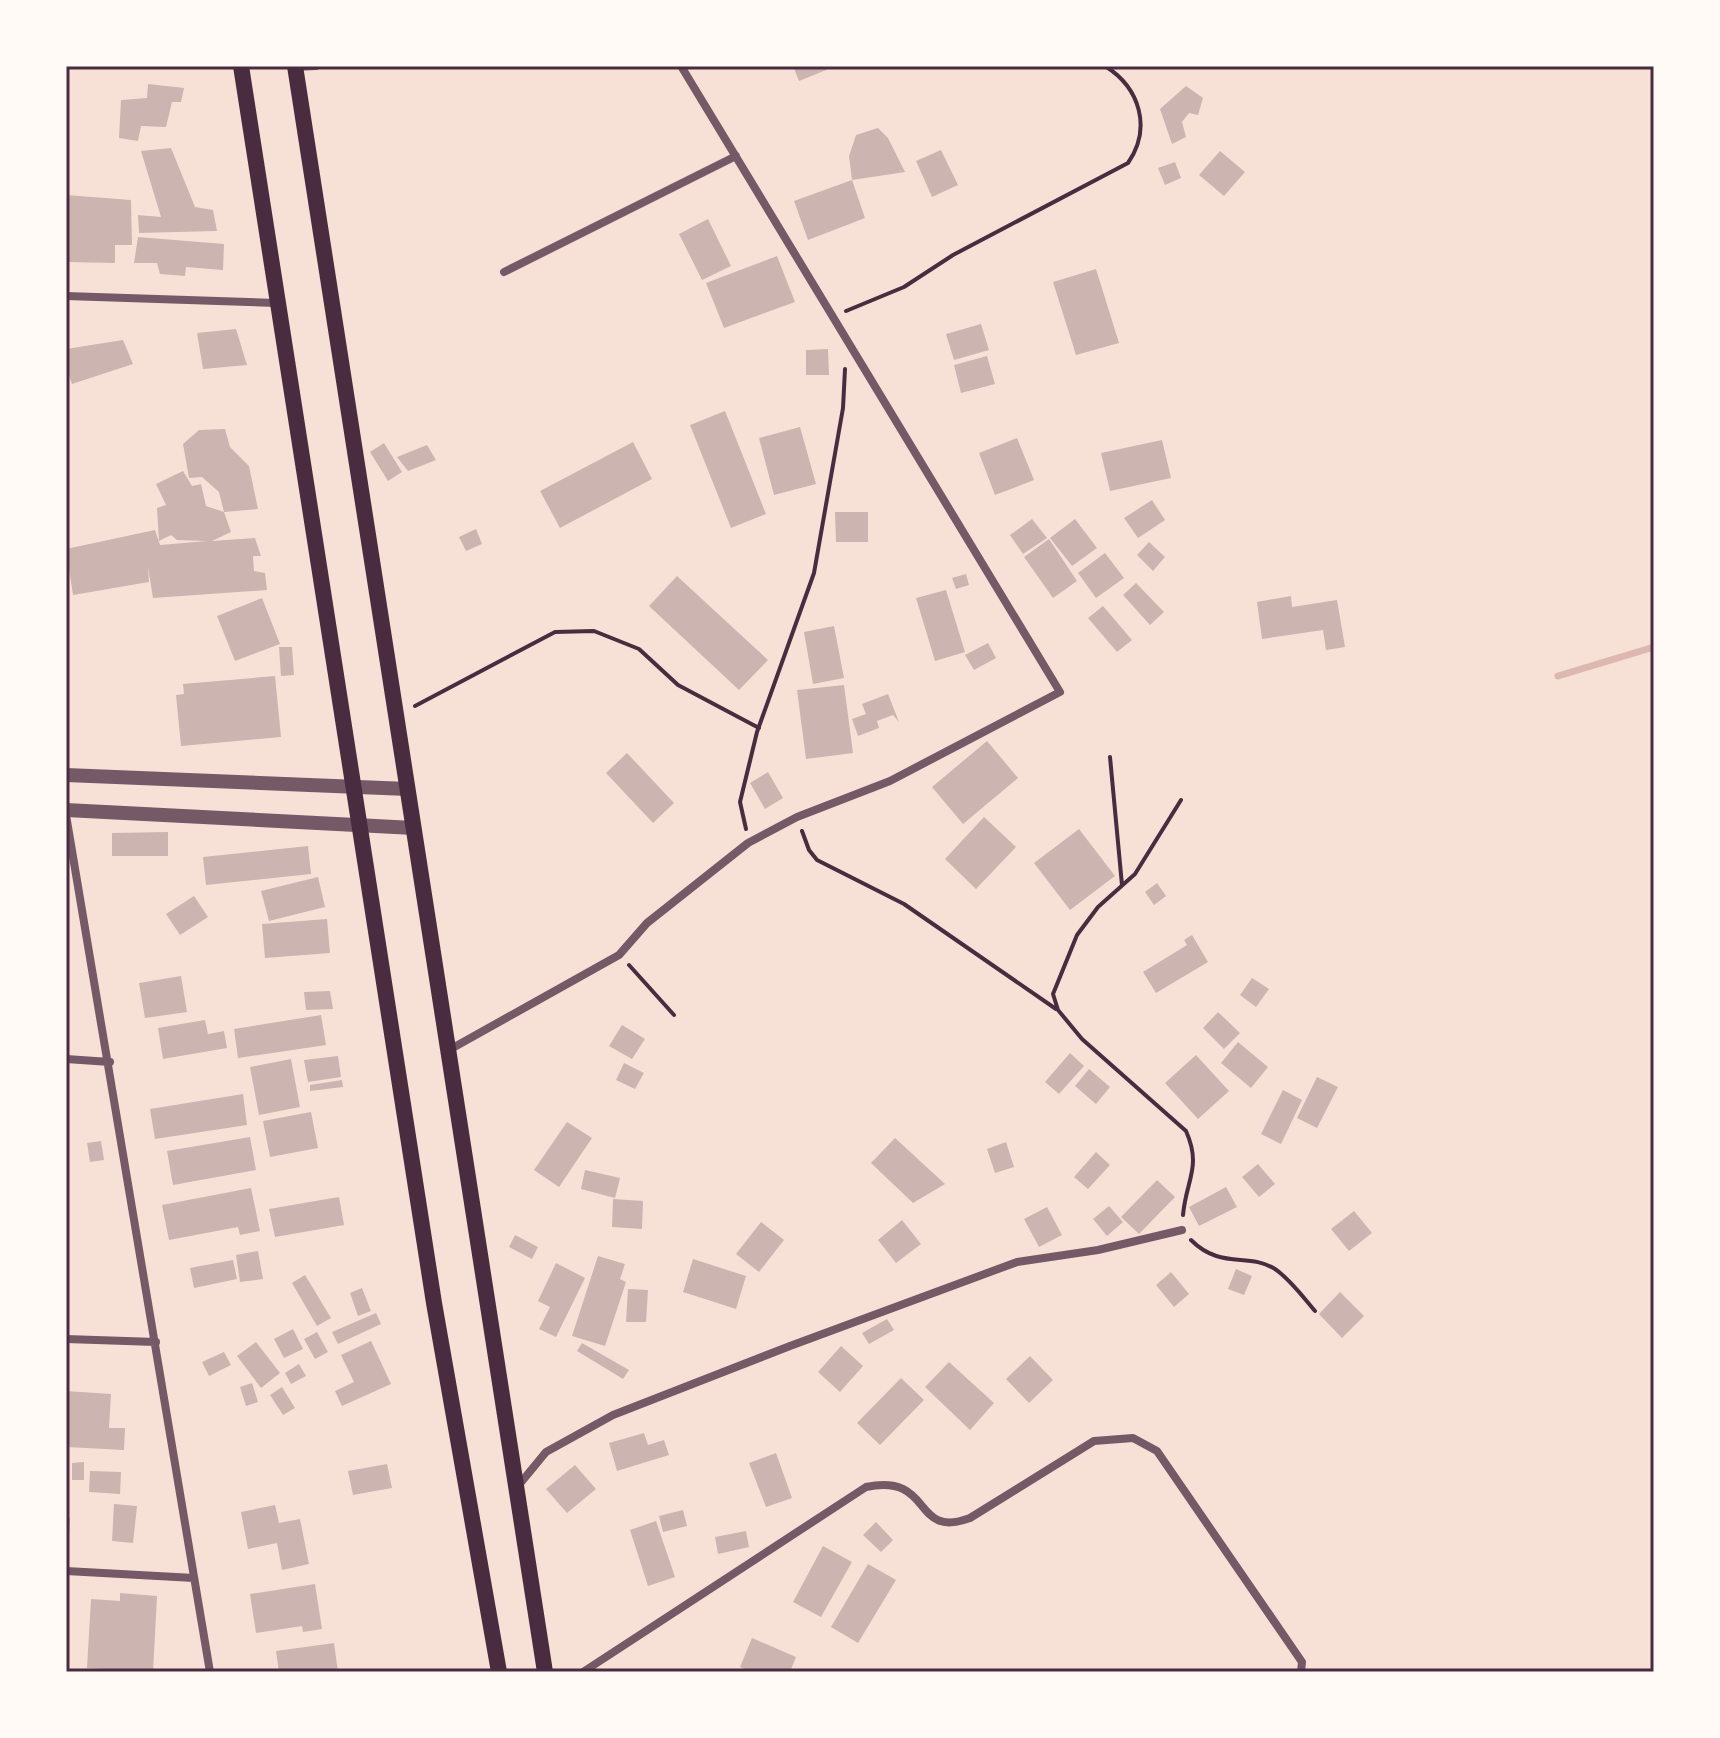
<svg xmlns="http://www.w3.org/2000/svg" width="1720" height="1738" viewBox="0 0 1720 1738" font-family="'Roboto Condensed',sans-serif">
<rect width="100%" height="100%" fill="#f7e1d7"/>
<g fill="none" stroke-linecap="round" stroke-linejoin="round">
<path stroke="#dcb8b0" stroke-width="7" d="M1558 676 1654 647"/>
</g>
<path fill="#ccb4b1" d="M793 66H836L799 81Z
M148 84 184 88 181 102H172L166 127 141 126 138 141 119 138 121 100 147 98Z
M1186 86 1203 98 1198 115 1189 113 1182 122 1186 137 1172 144 1160 109Z
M878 128 888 138 905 172 852 180 849 156 856 135Z
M171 148 195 207 213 210 217 231 139 233 138 215 161 217 141 151Z
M941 150 958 185 932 197 916 161Z
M1220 151 1245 172 1224 196 1199 175Z
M1175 162 1181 178 1165 185 1158 168Z
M852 180 865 218 808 240 794 201Z
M66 195 131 200 132 245H115V263L66 262Z
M708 219 731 266 702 280 679 234Z
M138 237 224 244 223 270 186 267 185 276 160 274 157 263H134Z
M777 256 795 302 724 328 706 283Z
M1096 269 1119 343 1076 355 1053 282Z
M981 324 989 350 954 360 946 334Z
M236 329 247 365 203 369 197 333Z
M123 340 133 364 72 384 66 367V349Z
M828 349 829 375H806V350Z
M987 356 995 384 961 393 954 365Z
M725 411 766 514 731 528 690 425Z
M800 427 816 484 774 495 759 438Z
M225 429 230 447 249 466 258 509 224 512 219 492 202 477 189 478 183 444 199 430Z
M1017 438 1034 480 995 495 979 453Z
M1162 440 1171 478 1110 491 1101 453Z
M633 442 652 479 560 528 540 491Z
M384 443 402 472 388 481 370 452Z
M427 445 436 460 408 471 397 457Z
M183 471 192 486 201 484 206 506 224 512 231 532 212 541 255 538 261 556H253L254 571 265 573 267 590 153 598 148 567 149 582 73 595 66 549 155 530 160 545 207 541 177 540 171 535 159 541 157 508 166 505 156 484Z
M1152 500 1165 520 1138 538 1124 518Z
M835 512H868V542H836Z
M1032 519 1047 538 1023 554 1010 535Z
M1075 519 1097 548 1072 566 1050 538Z
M476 529 482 544 466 551 459 537Z
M1049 539 1077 581 1053 598 1024 557Z
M1149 542 1165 557 1153 571 1137 555Z
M1105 553 1124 578 1096 598 1078 573Z
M966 574 969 585 956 589 952 578Z
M677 576 768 660 739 690 649 606Z
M1136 583 1164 612 1150 625 1123 595Z
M946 590 965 652 935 661 916 598Z
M1291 596 1292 607 1337 600 1345 647 1326 650 1323 630 1262 639 1257 602Z
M262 598 280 644 235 661 217 616Z
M1103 606 1132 640 1117 652 1088 618Z
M834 626 844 678 813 684 804 632Z
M988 643 996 658 974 670 965 655Z
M279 647H292L294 675 281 676Z
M275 676 281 737 181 746 176 695 184 694 183 684Z
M844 685 853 753 806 759 797 690Z
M888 694 899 722 893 715 877 721 879 728 858 736 852 719 866 714 862 704Z
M987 741 1018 778 963 824 932 787Z
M627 753 674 803 653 823 606 773Z
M768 772 783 798 765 809 750 783Z
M984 817 1016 847 976 889 945 859Z
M1079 829 1115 876 1070 910 1034 863Z
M168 832V856H112V833Z
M308 846 311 874 206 885 203 857Z
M318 877 325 907 269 921 261 891Z
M1157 883 1166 896 1154 905 1145 892Z
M194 896 208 917 180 935 166 914Z
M327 919 330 953 265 958 262 924Z
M1192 935 1208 962 1156 993 1143 972 1187 945 1184 940Z
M181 976 187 1012 145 1018 139 983Z
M1252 978 1269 989 1256 1007 1240 995Z
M330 991 333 1009 306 1010 304 992Z
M1218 1012 1240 1033 1224 1049 1203 1028Z
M321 1015 326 1045 238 1058 234 1029Z
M205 1020 208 1034 224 1031 227 1048 163 1059 158 1028Z
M622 1025 645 1039 632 1059 609 1046Z
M1238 1042 1268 1067 1251 1088 1221 1063Z
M1070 1053 1084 1066 1059 1094 1045 1082Z
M1196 1055 1229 1091 1198 1119 1165 1083Z
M338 1056 341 1077 308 1082 304 1060Z
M291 1059 300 1107 259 1115 250 1067Z
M624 1063 644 1073 635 1089 616 1080Z
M1089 1069 1110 1087 1096 1104 1075 1086Z
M1317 1077 1338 1087 1317 1128 1297 1118Z
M342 1080 343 1087 310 1091V1085Z
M1283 1090 1302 1100 1281 1144 1261 1134Z
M243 1094 247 1125 155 1139 150 1109Z
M311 1112 318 1148 270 1157 263 1121Z
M567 1122 592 1138 559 1187 534 1170Z
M250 1137 256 1170 173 1185 167 1151Z
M895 1138 945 1184 913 1203 871 1163Z
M101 1141 104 1160 90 1162 87 1143Z
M1006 1142 1014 1167 995 1173 987 1149Z
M1096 1152 1110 1165 1088 1189 1074 1177Z
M1258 1164 1275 1184 1259 1197 1242 1177Z
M585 1170 620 1178 615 1198 581 1189Z
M1157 1180 1175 1197 1139 1234 1121 1217Z
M1226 1187 1237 1207 1199 1226 1189 1207Z
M251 1188 260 1231 240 1235 238 1227 169 1240 162 1205Z
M339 1197 344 1225 275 1237 269 1209Z
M613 1199 643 1201 642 1229 612 1227Z
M1109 1206 1123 1222 1107 1236 1093 1219Z
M1047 1207 1062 1235 1039 1247 1024 1219Z
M1354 1211 1372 1233 1349 1251 1331 1229Z
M902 1220 921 1244 896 1263 878 1240Z
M761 1222 784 1240 759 1272 736 1254Z
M515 1235 538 1247 532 1259 509 1247Z
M258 1251 263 1279 240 1282 236 1255Z
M598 1256 625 1264 620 1279 626 1282 605 1346 572 1336Z
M693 1259 746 1276 736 1309 683 1292Z
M233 1260 237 1279 194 1288 190 1268Z
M556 1263 585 1278 556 1337 539 1329 550 1307 538 1301Z
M1236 1269 1252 1276 1244 1295 1228 1289Z
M1171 1272 1189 1294 1174 1307 1156 1285Z
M305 1275 331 1318 317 1326 292 1283Z
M362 1288 371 1311 358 1316 350 1293Z
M628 1289 648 1290 646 1322H626Z
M1340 1292 1364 1316 1342 1338 1319 1314Z
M376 1313 381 1324 338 1344 332 1332Z
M887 1319 894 1330 869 1344 862 1333Z
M293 1329 303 1349 284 1358 274 1339Z
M317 1332 328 1352 315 1359 304 1339Z
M371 1341 391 1384 342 1406 335 1391 354 1382 341 1355Z
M256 1342 280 1373 261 1388 237 1356Z
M582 1343 629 1370 623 1379 577 1351Z
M841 1346 863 1366 840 1392 818 1372Z
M224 1352 231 1365 209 1376 202 1362Z
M1030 1356 1053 1380 1029 1403 1006 1379Z
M949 1362 994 1403 970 1430 925 1387Z
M299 1364 306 1376 291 1384 285 1373Z
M901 1378 924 1400 880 1445 857 1423Z
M252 1383 258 1402 246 1406 240 1387Z
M282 1387 295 1408 283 1415 270 1395Z
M66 1391 111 1394 109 1428H125L124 1450 66 1447Z
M644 1433 648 1445 664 1440 669 1455 617 1471 609 1443Z
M776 1453 792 1498 766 1507 749 1463Z
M84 1462V1480H72V1463Z
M387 1464 392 1488 353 1495 348 1471Z
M575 1465 596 1489 567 1513 546 1489Z
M90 1471 121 1472 120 1494 89 1492Z
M114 1504 137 1506 133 1543 112 1541Z
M275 1505 279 1523 300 1519 309 1564 282 1570 277 1543 248 1549 241 1512Z
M683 1510 687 1526 663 1532 659 1516Z
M66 1518H70L69 1538H66Z
M656 1521 675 1577 648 1586 630 1530Z
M876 1522 893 1540 881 1552 863 1535Z
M746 1531 749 1547 718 1554 715 1537Z
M823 1546 852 1562 821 1617 793 1602Z
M868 1564 896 1580 858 1643 831 1627Z
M315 1584 322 1629 303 1632 302 1626 256 1633 250 1594Z
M120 1593 157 1596 153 1672 87 1668 91 1599 120 1601Z
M752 1638 796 1657 790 1672H752L740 1667Z
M334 1643 338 1672H279L276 1651Z"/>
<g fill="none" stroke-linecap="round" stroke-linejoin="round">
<path stroke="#4a2c40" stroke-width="4" d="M846 311 904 287 953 255 1128 163C1152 128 1140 88 1105 66
M415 706 555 632 594 631 639 649 678 685 759 728
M1110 757 1122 885
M1181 800 1135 874 1098 907 1077 935 1053 994 1058 1010 1082 1039 1186 1131C1202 1167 1186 1180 1183 1215
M746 829 740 802 757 732 814 573 843 408 845 369
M802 831 809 850 817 860 904 904 1056 1009
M629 965 674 1015
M1191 1240C1221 1270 1248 1252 1275 1269 1290 1279 1303 1297 1315 1311"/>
<path stroke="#755966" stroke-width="8" d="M295 67 316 66
M504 272 736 156
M66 296 277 303
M66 815 210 1672
M449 1050 619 955 647 923 748 843 797 817 890 781 1060 692 681 66
M66 1059 110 1062
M66 1339 156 1342
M518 1486 546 1452 613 1415 790 1346 1017 1262 1098 1250 1182 1230
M66 1571 194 1578
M583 1672 866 1487C935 1473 911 1540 970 1518L1094 1441 1133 1438 1157 1451 1302 1662 1301 1672"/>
<path stroke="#755966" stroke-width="14" d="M66 775 408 789
M66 810 414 828"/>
<path stroke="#4a2c40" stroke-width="16" d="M241 66 434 1303 499 1672
M295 66 545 1672"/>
</g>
<rect width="1720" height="1738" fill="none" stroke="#fffaf5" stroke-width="136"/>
<rect x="68" y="68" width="1584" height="1602" fill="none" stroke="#4a2c40" stroke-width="3"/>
</svg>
